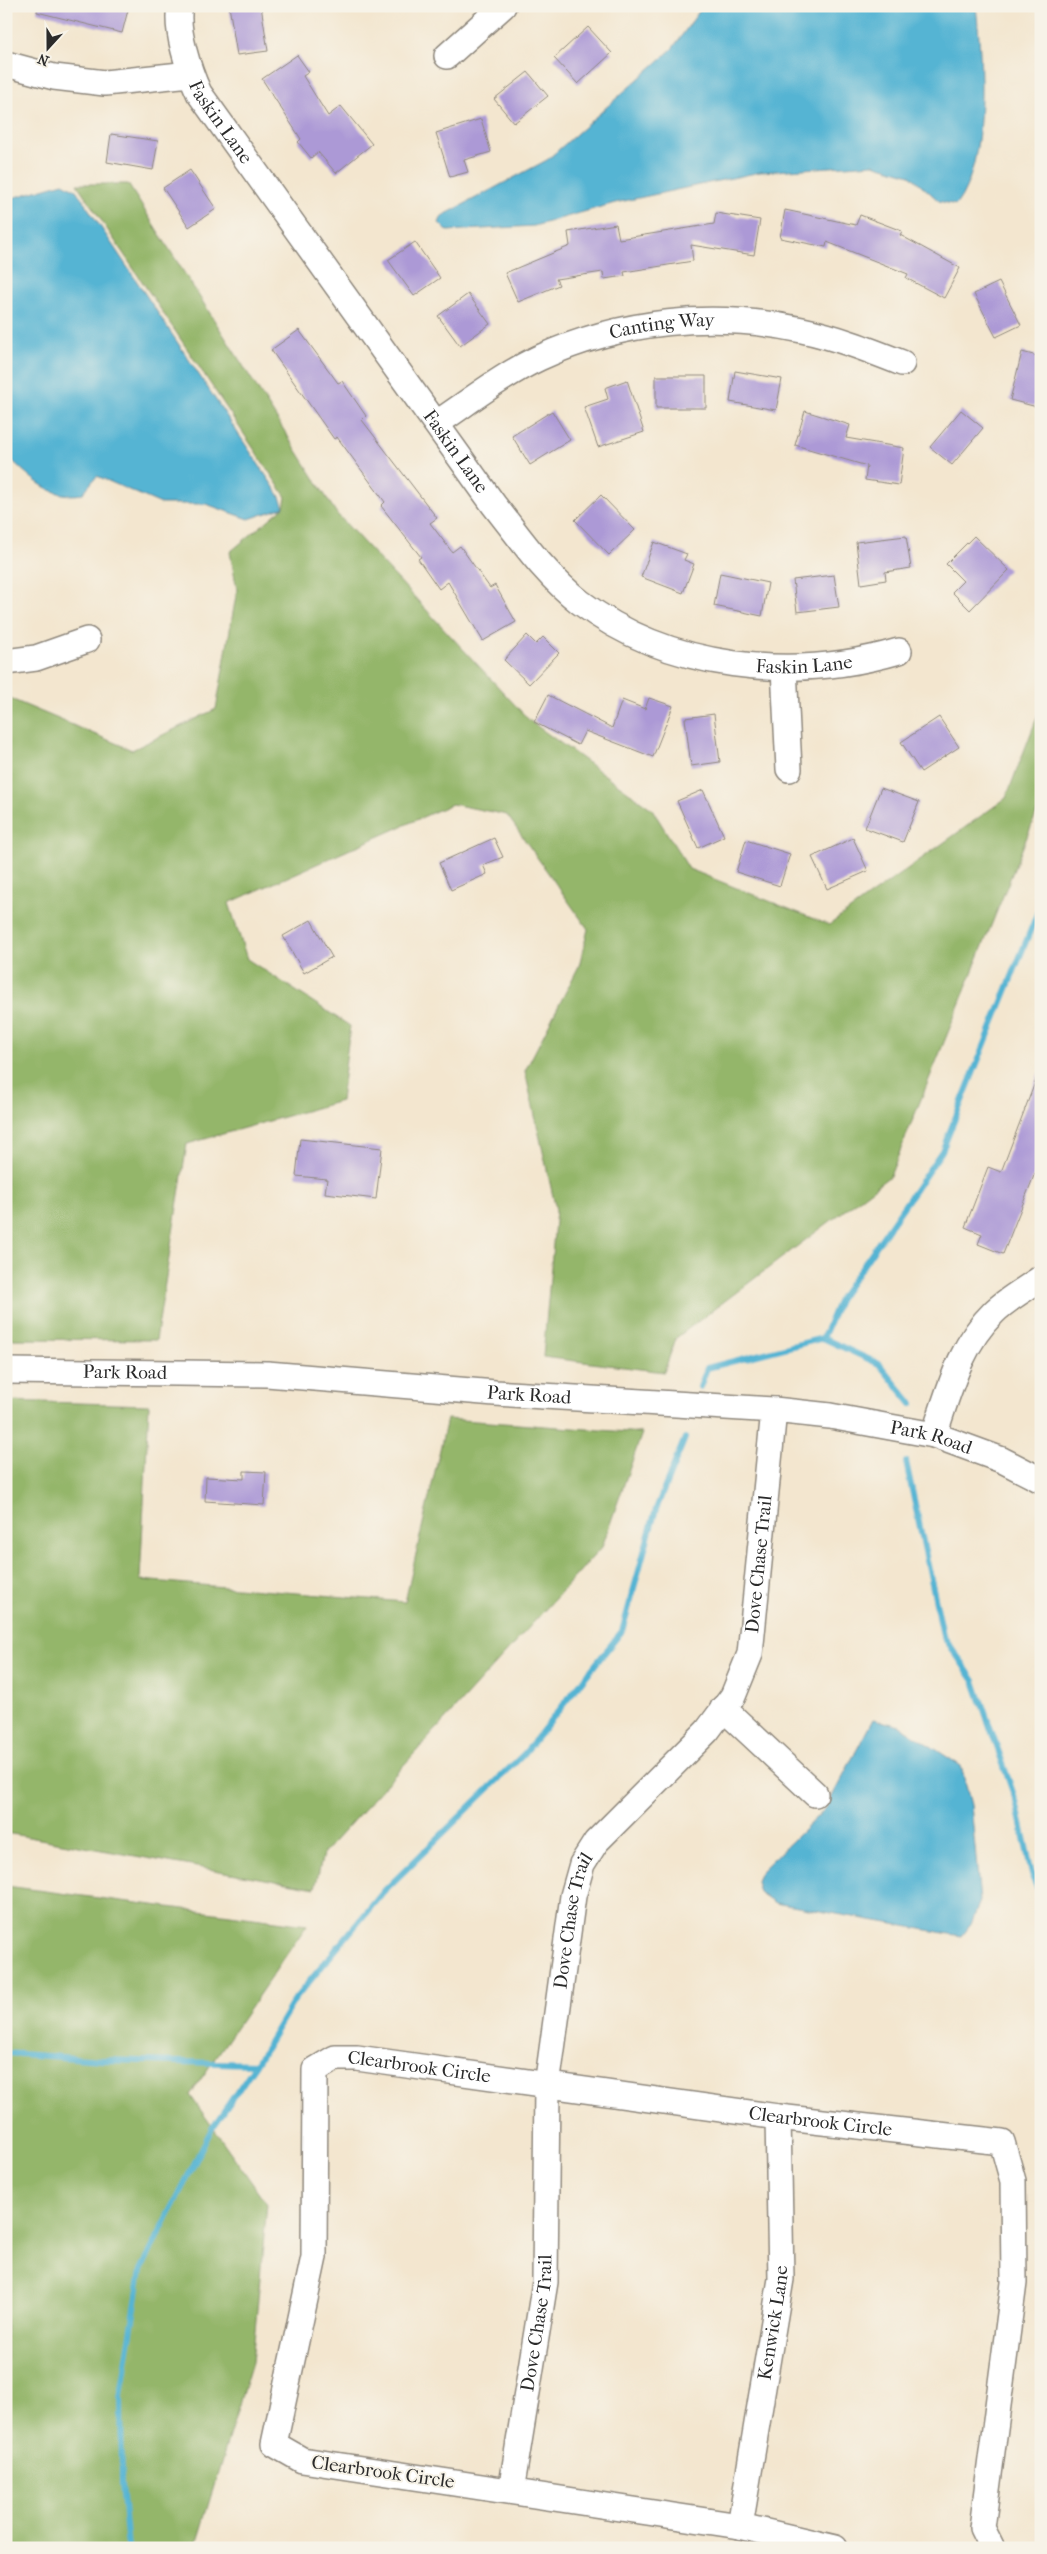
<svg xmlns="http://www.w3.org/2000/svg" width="1047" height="2554" viewBox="0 0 1047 2554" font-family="'IM FELL French Canon',serif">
<rect width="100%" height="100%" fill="#f7f3e8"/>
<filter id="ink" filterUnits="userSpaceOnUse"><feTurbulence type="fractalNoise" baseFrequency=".02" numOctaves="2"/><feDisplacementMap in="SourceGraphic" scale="10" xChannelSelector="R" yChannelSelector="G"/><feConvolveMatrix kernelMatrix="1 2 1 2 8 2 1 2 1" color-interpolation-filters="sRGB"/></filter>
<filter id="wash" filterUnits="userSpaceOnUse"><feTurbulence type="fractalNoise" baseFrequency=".0096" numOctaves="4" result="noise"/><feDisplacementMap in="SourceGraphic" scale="20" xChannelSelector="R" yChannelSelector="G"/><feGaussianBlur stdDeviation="1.12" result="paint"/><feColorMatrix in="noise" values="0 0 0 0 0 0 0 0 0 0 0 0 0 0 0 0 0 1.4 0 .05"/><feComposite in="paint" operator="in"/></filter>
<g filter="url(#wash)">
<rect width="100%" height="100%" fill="#f3e6cf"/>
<path fill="#94b66a" stroke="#60704a" d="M77 184H128L337 514 530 721 652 809 689 869 829 925 1006 798 1041 707V802L890 1176 676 1338 664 1372 543 1357 556 1210 525 1071 579 966 588 929 507 815 452 804 229 903 247 959 350 1026 341 1101 187 1144 156 1340 6 1339V697L132 750 216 709 237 590 230 552 284 507 286 497Z
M6 1401 149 1405 140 1580 405 1602 447 1419 642 1433 602 1547 323 1854 315 1888 6 1833Z
M6 1886 307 1925 190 2095 267 2204 252 2362 195 2548H6Z"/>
<path fill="#54b4d3" stroke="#40707f" d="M703 6H976C982 59 989 162 956 205L939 201 910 175 873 164 760 172 615 203 534 226 447 231 439 223 442 216 547 160 672 49Z
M63 183 76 190 279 495 284 507 249 519 206 504H161L97 476 82 494C49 500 29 475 6 455V202L9 199Z
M873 1719 900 1726 961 1766 971 1805 980 1901 972 1922 961 1936 775 1903 759 1892 756 1881 760 1872 826 1808Z"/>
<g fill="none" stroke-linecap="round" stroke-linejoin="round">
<path stroke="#54b4d3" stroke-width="6" d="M823 1338 839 1300 942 1151 1041 904
M700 1387 707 1368 823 1338 879 1364 912 1404
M906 1462 943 1635 974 1681 1016 1801 1033 1879 1041 1895
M6 2053 103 2060 256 2064
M128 2548 122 2485 121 2395 141 2270 211 2130 256 2064 295 1999 384 1891 524 1754 622 1631 656 1509 685 1438"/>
</g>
<g id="blocks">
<path fill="#ac99d6" d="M38 6H129L122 33 37 12Z
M229 6H261L268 51 237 55Z
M588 27 612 53 578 84 554 58Z
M297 55 309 72 303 76 328 116 341 106 372 144 336 173 318 152 311 158 298 142 301 139 262 79Z
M528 72 548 96 514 123 494 99Z
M481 119 491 152 464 160 468 172 450 177 436 133Z
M111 134 158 141 153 170 107 162Z
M190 170 216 209 189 227 163 188Z
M785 210 856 225 860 215 902 231 900 235 960 268 944 298 906 278 908 274 827 242 826 247 780 238Z
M716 213 760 220 754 255 691 245 693 261 624 272 625 276 604 279 603 272 556 279 559 285 518 302 505 273 570 246 568 232 616 224 619 239 714 224Z
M415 242 440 278 414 296 388 260Z
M999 282 1021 325 996 337 974 294Z
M468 294 490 324 460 346 438 316Z
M299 330 338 383 342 381 366 416 362 420 437 518 430 523 452 552 460 546 490 588 495 585 516 622 483 641 448 582 439 589 418 559 421 557 381 506 385 502 337 437 334 439 271 350Z
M1022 352 1041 357V408L1010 400Z
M735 371 782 379 776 410 730 402Z
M656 376H706V408H656Z
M627 380 644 432 598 447 584 407 608 399 605 388Z
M961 410 983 428 952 465 930 447Z
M552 411 570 440 530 465 512 436Z
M805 411 850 425 846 438 904 448 899 485 865 480 867 466 795 445Z
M601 495 635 530 609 555 575 520Z
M906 536 911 568 885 572 886 580 861 584 856 542Z
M974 536 1009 570 970 610 952 592 963 581 946 564Z
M654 542 687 554 684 560 694 564 683 593 641 577Z
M720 573 768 583 762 616 714 606Z
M834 575 839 607 797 612 793 580Z
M527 635 536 644 543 637 559 653 529 684 504 660Z
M548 695 612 728 622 700 645 709 649 698 673 706 653 757 585 731 578 745 534 722Z
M714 714 720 762 691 766 685 718Z
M939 717 959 747 921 772 901 742Z
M881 788 919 802 903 842 865 828Z
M703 790 724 836 698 848 677 801Z
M494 838 503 857 483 865 487 874 451 890 439 863Z
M853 838 868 871 827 889 812 857Z
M746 840 790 854 780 886 736 872Z
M311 920 332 957 304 973 283 936Z
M1039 1072 1041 1175 1035 1173 1003 1254 978 1244 982 1234 965 1227 988 1167 1001 1172Z
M300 1139 382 1148 376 1199 325 1193 327 1179 296 1176Z
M244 1471 266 1472 264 1505 205 1501 206 1477 244 1479Z"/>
</g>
</g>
<g filter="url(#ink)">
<use href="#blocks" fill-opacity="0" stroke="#8f887d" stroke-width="1"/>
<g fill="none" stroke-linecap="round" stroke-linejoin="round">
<g stroke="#8f887d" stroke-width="28">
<g id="minor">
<path id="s1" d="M180 6C175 30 189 71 199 93L494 505C521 539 545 575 580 602 669 670 793 682 899 651"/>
<path d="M447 56 503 6"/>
<path d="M6 64 54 77 105 83 190 74"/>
<path id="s2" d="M437 423C470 401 503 375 539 358 622 320 713 311 802 330 836 337 869 350 902 363"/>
<path d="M6 662 36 658 87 640"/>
<path d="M784 668 789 769"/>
<path id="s3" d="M6 1371 267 1374 495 1393 774 1410 830 1416 934 1435 1002 1460 1041 1480"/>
<path d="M934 1435C949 1391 960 1345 994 1312 1007 1299 1026 1289 1041 1278"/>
<path d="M723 1708 815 1794"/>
<path id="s4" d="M511 2491 545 2282 547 2086 573 1896 582 1864 596 1842 707 1731 733 1696 750 1654 774 1410"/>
<path id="s5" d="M740 2526 781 2279 778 2117"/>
<path id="s6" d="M835 2548 740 2526 302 2460 274 2444 314 2257 315 2070 335 2058H357L778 2117 1002 2142 1013 2181 1014 2283 982 2528 992 2548"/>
</g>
</g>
<use href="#minor" stroke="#fff" stroke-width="25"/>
</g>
</g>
<g text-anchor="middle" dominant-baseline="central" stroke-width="4" stroke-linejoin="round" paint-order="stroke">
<g font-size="19" fill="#2b2b2b" stroke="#f7f3e8">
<text stroke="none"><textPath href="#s1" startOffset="126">Faskin Lane</textPath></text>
<text stroke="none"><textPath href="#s2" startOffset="249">Canting Way</textPath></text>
<text stroke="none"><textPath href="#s1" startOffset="531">Faskin Lane</textPath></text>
<text stroke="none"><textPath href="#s1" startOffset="965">Faskin Lane</textPath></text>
<text stroke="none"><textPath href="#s3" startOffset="119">Park Road</textPath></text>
<text stroke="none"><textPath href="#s3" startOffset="524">Park Road</textPath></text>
<text stroke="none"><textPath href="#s3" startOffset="929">Park Road</textPath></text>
<text stroke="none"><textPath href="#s4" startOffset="995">Dove Chase Trail</textPath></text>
<text stroke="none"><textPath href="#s4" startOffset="575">Dove Chase Trail</textPath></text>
<text stroke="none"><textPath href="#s6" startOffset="1059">Clearbrook Circle</textPath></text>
<text stroke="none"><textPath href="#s6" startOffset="1464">Clearbrook Circle</textPath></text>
<text stroke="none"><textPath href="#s4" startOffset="170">Dove Chase Trail</textPath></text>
<text stroke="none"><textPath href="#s5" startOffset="206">Kenwick Lane</textPath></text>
<text transform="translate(383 2472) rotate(8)">Clearbrook Circle</text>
</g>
</g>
<rect width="1047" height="2554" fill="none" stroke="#f7f3e8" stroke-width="25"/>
<g transform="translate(48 48) rotate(201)" stroke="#f7f3e8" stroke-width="4" paint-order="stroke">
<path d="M0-4L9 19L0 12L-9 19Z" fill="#2b2b2b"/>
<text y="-8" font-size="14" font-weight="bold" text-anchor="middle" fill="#2b2b2b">N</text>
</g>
</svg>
